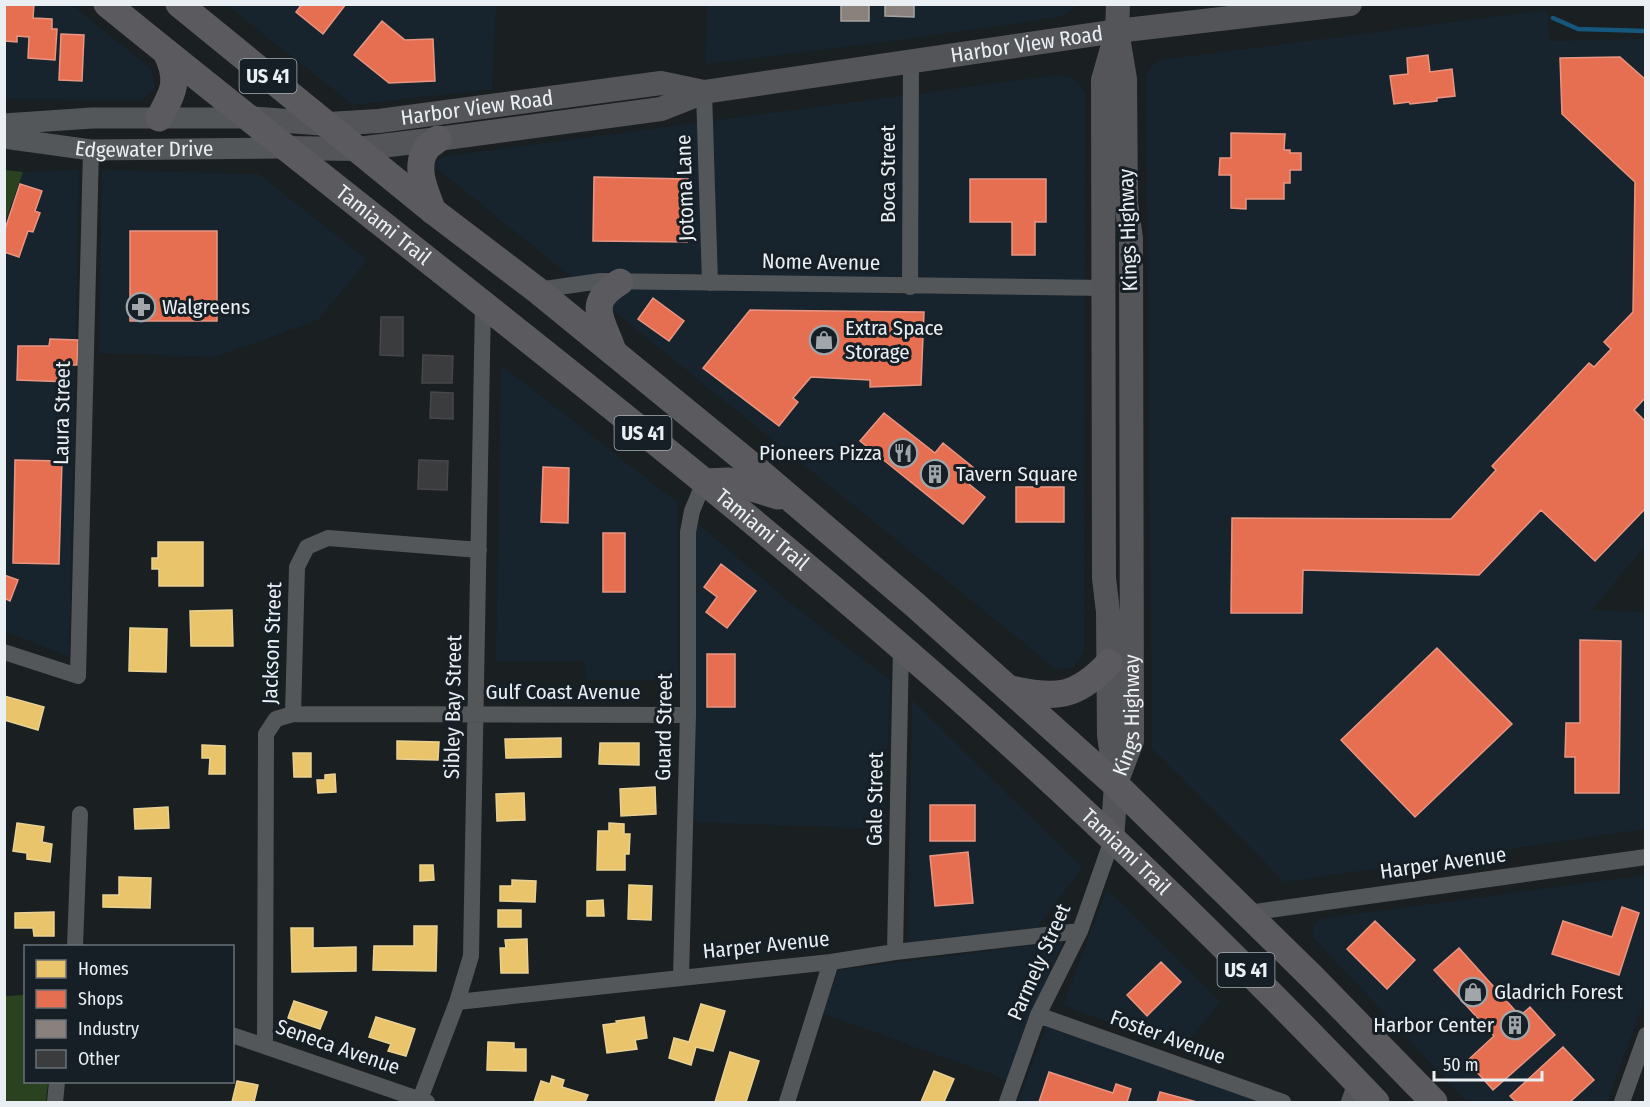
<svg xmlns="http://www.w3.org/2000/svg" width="1650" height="1107" viewBox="0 0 1650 1107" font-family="'Fira Sans Condensed',sans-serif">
<rect width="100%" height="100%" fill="#1a1f22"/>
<path fill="#17242e" d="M5 5H72L152 70 155 89 142 100 5 99Z
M227 5H496L492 89 353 105Z
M707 5H1079L1059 17 913 38 705 64Z
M1547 10 1550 41 1645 39V546L1592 610 1645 612V829L1285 882 1152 748 1146 76 1151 67 1160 60Z
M1058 75 1074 78 1085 93 1084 651 1073 668 1056 669 434 166 441 157Z
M79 170 69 656 5 632 4 222 23 172Z
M102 170 259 174 367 260 318 320 215 357 99 353Z
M501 365 678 503V681L586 680 585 661H496Z
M696 522 801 612 890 680 885 829 695 822Z
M912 700 1082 868 1037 928 908 942Z
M1645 875V998L1607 1102H1467L1313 937V926L1320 919Z
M1107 889 1220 1002 1181 1050 1063 1005Z
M1064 941 1031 1012 1007 1080 822 1013 838 970Z
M1047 1024 1258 1102H1018Z"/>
<path fill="#2a421f" d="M5 170 23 172 5 222 4 170Z
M25 995 26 1082H48L46 1102H5V996Z"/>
<path fill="#e9c46a" stroke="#e9d193" stroke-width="1.5" d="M158 542H203V586H159V569H152V558H158Z
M232 610 233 646H191L190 611Z
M130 628 167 629 166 672 129 671Z
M4 696 44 707 38 730 4 720Z
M561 738V757L506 758 505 739Z
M397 741 439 742 438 760 397 759Z
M600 743H639V765L599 764Z
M202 745 225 746V774H209L210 758H202Z
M293 753H311V777H294Z
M335 774 336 792 318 793 317 780H325V775Z
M655 787 656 814 621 816 620 789Z
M524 793 525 820 497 821 496 794Z
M168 807 169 828 135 829 134 809Z
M17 823 44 827 42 842 52 844 50 862 27 859V853L13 851Z
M609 823 624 824V834H630L629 854H625V870H597L598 831H609Z
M420 865H433L434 880 420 881Z
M119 877 151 878 150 908 103 907V895H119Z
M512 880 536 881 535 902 500 901V886H512Z
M629 885 652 886 651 920 628 919Z
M603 900 604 916H587V901Z
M498 910H521V927H498Z
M54 912V936H34L33 928H15V913Z
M414 926H437L436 971 373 970 374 946H414Z
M291 928H313V948L356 947V971L292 972Z
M527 939 528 973H501L500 948H506L505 940Z
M294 1001 327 1012 320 1029 288 1018Z
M701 1004 725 1011 713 1051 696 1047 691 1065 669 1058 674 1038 689 1042Z
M376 1017 415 1029 406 1056 388 1051 391 1044 369 1037Z
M644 1017 647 1038 635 1040 637 1049 607 1053 603 1025 617 1023 616 1021Z
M488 1042 514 1043V1049H526V1071L487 1070Z
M730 1052 759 1061 746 1102H715Z
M934 1071 954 1079 944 1102H921Z
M552 1076 564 1080 562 1087 588 1095 585 1102H534L541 1081 550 1084Z
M237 1081 258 1085 254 1102H232Z"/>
<path fill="#e76f51" stroke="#e89582" stroke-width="1.5" d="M4 4H34L33 18 52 19V29H57L55 60 28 58 29 37 17 36V42L5 41Z
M302 4H346L323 34 296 12Z
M382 21 405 40 433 39 435 81 389 83 354 55Z
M61 34 84 35 82 81 59 80Z
M1428 55 1430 72 1452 69 1455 96 1437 98V101L1410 104 1409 102 1394 104 1390 76 1408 74 1407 58Z
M1620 57 1646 80V397L1634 410 1646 422V508L1595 561 1541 510 1479 575 1303 570 1302 613H1231L1232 518 1451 519 1496 470 1492 466 1589 363 1594 367 1611 349 1604 342 1633 312 1635 182 1562 114 1560 58Z
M1231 133 1285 134 1284 150H1290V153H1301V170H1290V183H1284V199H1246V209L1231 208V175H1219L1220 158H1231Z
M594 177 688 179 687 242 593 241Z
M970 179H1046V222H1035V255H1012V222H970Z
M20 184 42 191 35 211 40 213 33 232 28 231 19 257 4 252V232Z
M130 231H217V321H130Z
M653 298 684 321 669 341 638 319Z
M750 310 924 312 921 385 870 387V380L811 377 793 398 798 402 779 426 703 368Z
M50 339 78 340 77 365H69V382L17 380 18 346H49Z
M884 413 935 453 943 443 974 468 964 480 985 497 963 524 860 441Z
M15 460 62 461 59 564 13 563Z
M543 467 569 468 568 523 541 522Z
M1016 487H1064V522H1016Z
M603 533H625V592H603Z
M721 564 756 591 727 628 706 612 717 597 704 587Z
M4 575 18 580 10 601 4 598Z
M1580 640 1621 641 1619 793H1575V757H1565L1566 723H1580Z
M1437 648 1512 724 1415 817 1341 740Z
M707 654H735V707H707Z
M930 805H975V841H930Z
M968 852 973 903 935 906 930 856Z
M1622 907 1639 913 1619 975 1552 954 1563 921 1612 937Z
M1375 921 1415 960 1387 989 1347 949Z
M1459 948 1520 1016 1530 1007 1555 1035 1493 1090 1467 1061 1494 1036 1434 970Z
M1161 962 1181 982 1147 1016 1127 995Z
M1563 1047 1594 1080 1570 1102H1516L1510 1096Z
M1049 1072 1113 1093 1116 1084 1131 1089 1127 1102H1039Z
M1160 1092 1197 1102H1157Z"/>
<path fill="#8a817c" stroke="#a6a2a0" stroke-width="1.5" d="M841 4H869V21H841Z
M885 4H914V17L885 16Z"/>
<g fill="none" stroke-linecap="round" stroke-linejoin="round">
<path stroke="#15577d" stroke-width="4.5" d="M1553 18 1578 29 1646 31"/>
</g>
<path fill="#3b3c3e" stroke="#474749" stroke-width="1.5" d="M381 317H403V356L380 355Z
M423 355 453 356 452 383H422Z
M431 392 453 393V419L430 418Z
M419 460 448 461 447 490 418 489Z"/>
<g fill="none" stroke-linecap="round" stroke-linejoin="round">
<path stroke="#54575a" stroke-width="16" d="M704 92 710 283
M910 287 911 62
M537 290 601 281 1104 288
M4 652 78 676 91 150
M293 714 297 567 307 547 328 538 479 550
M1248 913 1646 857
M75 946 80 814
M895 952 901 647
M681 977 688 715V532L692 511 704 482
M457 1002 831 962 895 952 1080 931
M1038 1015 1283 1102
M232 1035 427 1102
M265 1046 266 734 276 719 293 714 688 715
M55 1102 57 1082
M419 1102 457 1002 471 956 483 303
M787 1102 831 962
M1007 1102 1038 1015 1080 931 1112 840
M1349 1102 1356 1082
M1622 1102 1646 1035"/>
<g stroke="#54575a" stroke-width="21">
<path d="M4 124 92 118H247"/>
<path id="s1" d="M4 138 91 150 284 148"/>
</g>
<g stroke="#545559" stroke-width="24">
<path id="s2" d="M247 118 328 124 379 121 661 83 704 92"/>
<path id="s3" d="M284 148 357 149 438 139 661 109 704 92 1117 31 1350 4"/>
<path id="s4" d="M1116 783 1132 741 1131 239 1126 202 1125 79 1117 31 1118 4"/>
<path d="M1112 840 1116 785 1109 735 1108 612 1104 578 1103 80 1117 31"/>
</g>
<g stroke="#5b5a5e" stroke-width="27">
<path id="s5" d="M107 4C371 219 644 424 901 647 1067 790 1225 944 1376 1102"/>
<path d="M179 4 433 211 537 290 756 469 914 604 1116 785 1313 978 1434 1102"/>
<path d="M159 118C174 91 180 81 166 52"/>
<path d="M433 211C426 193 413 167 427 148 429 145 435 142 438 139"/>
<path d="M613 351C602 319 585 303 620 282"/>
<path d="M704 482 729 481 778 496"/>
<path d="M1011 689C1056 699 1076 698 1109 663"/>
</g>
</g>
<defs>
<g id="pharmacy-ring" transform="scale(1.5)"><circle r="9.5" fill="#171f26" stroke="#a1a6aa" stroke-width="1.5"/><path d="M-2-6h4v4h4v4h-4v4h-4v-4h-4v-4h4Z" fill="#a1a6aa"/></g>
<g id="shop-ring" transform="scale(1.5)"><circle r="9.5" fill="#171f26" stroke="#a1a6aa" stroke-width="1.5"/><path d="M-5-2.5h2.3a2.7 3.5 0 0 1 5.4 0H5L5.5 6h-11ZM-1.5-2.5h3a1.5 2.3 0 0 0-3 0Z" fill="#a1a6aa"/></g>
<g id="restaurant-ring" transform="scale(1.5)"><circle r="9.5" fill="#171f26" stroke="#a1a6aa" stroke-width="1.5"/><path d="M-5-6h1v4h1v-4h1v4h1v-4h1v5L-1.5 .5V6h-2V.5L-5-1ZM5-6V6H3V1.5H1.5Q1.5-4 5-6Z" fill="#a1a6aa"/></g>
<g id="building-ring" transform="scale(1.5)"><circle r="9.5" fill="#171f26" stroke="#a1a6aa" stroke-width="1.5"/><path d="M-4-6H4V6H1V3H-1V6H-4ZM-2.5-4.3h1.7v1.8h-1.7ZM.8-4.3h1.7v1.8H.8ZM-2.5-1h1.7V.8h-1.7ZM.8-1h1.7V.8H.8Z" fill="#a1a6aa"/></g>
</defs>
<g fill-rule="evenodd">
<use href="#pharmacy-ring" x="141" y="307"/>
<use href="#shop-ring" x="824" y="340"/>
<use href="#restaurant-ring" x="903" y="453"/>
<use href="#building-ring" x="935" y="474"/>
<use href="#shop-ring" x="1473" y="992"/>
<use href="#building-ring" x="1515" y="1025"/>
</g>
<g text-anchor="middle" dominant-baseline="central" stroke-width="6" stroke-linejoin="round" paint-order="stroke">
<g fill="#171f26" stroke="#aab1b6" stroke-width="1.5">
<rect x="239.5" y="59" width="57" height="34" rx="4.5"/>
<rect x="614.5" y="416" width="57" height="34" rx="4.5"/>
<rect x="1217.5" y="953" width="57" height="34" rx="4.5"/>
</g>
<g font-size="20" font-weight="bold" fill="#e9eff3">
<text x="268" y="76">US 41</text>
<text x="643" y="433">US 41</text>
<text x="1246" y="970">US 41</text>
</g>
<g font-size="21" fill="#e9eff3" stroke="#171f26">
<text stroke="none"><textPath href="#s3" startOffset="752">Harbor View Road</textPath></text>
<text stroke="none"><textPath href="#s2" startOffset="231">Harbor View Road</textPath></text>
<text stroke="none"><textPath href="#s1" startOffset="141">Edgewater Drive</textPath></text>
<text transform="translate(888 174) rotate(-90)">Boca Street</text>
<text transform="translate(685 188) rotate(-92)">Jotoma Lane</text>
<text stroke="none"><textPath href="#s5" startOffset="354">Tamiami Trail</textPath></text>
<text transform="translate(1128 230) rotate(-92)">Kings Highway</text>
<text transform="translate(821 262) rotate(1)">Nome Avenue</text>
<text transform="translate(62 413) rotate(-89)">Laura Street</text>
<text stroke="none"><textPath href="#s5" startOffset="840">Tamiami Trail</textPath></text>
<text transform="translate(272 643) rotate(-88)">Jackson Street</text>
<text x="563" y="692">Gulf Coast Avenue</text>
<text transform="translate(453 707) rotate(-89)">Sibley Bay Street</text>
<text stroke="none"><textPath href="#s4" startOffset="70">Kings Highway</textPath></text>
<text transform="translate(664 727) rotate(-89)">Guard Street</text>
<text transform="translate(875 799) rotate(-89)">Gale Street</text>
<text stroke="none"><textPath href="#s5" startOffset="1326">Tamiami Trail</textPath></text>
<text transform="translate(1443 863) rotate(-8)">Harper Avenue</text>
<text transform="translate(766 945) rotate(-6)">Harper Avenue</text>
<text transform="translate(1039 962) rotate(-66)">Parmely Street</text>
<text transform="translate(1168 1037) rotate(20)">Foster Avenue</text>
<text transform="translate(338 1047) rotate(19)">Seneca Avenue</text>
</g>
<g font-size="21" fill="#e9eff3" stroke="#171f26" text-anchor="start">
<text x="162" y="307">Walgreens</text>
<text x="845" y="328">Extra Space<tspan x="845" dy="24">Storage</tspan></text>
<text x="882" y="453" text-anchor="end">Pioneers Pizza</text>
<text x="956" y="474">Tavern Square</text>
<text x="1494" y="992">Gladrich Forest</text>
<text x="1494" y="1025" text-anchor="end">Harbor Center</text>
</g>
</g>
<rect width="1650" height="1107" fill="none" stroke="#e9eff3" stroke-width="12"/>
<rect x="24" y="945" width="210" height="138" fill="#171f26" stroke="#6b7278" stroke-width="1.5"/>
<rect x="36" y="960" width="30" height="18" fill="#e9c46a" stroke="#6b7278" stroke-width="1.5"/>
<text x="78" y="975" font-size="18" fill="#e9eff3">Homes</text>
<rect x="36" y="990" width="30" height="18" fill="#e76f51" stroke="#6b7278" stroke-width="1.5"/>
<text x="78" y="1005" font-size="18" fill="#e9eff3">Shops</text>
<rect x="36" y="1020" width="30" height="18" fill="#8a817c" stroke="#6b7278" stroke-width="1.5"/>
<text x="78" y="1035" font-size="18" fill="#e9eff3">Industry</text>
<rect x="36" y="1050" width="30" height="18" fill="#3b3c3e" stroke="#6b7278" stroke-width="1.5"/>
<text x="78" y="1065" font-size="18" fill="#e9eff3">Other</text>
<path d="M1434 1071v9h108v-9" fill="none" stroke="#e9eff3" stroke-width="3"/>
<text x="1443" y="1071" font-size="18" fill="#e9eff3" stroke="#171f26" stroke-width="4.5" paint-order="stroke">50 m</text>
</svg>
